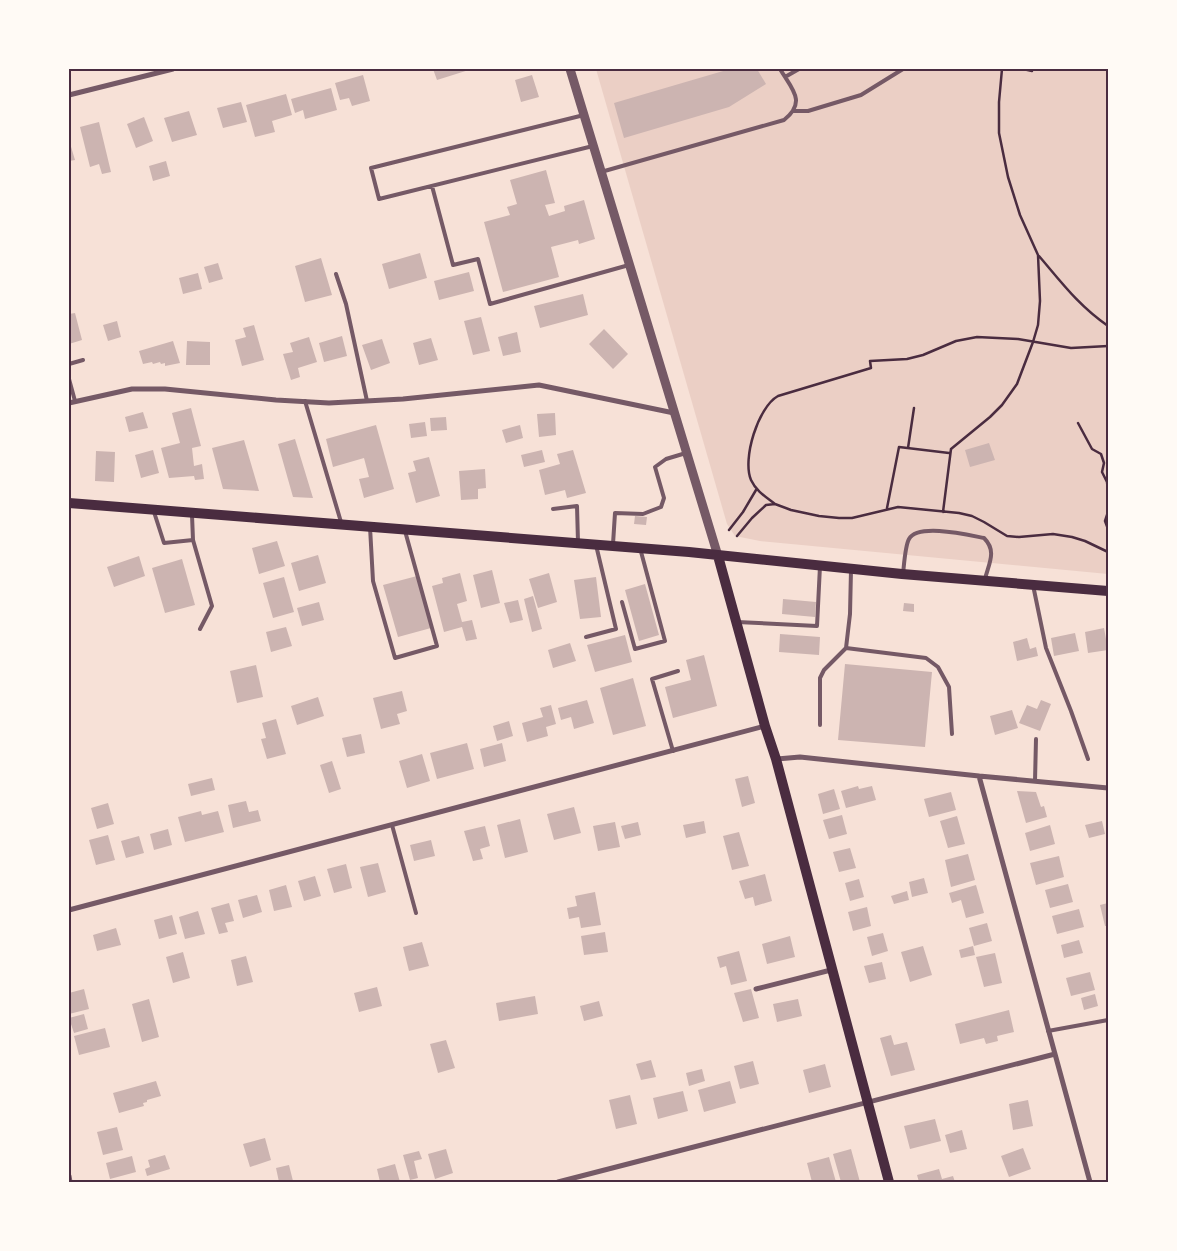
<svg xmlns="http://www.w3.org/2000/svg" width="1177" height="1251" viewBox="0 0 1177 1251" font-family="'Fira Sans Condensed',sans-serif">
<rect width="100%" height="100%" fill="#f7e1d7"/>
<path fill="#ebcfc5" d="M596 69H1108V574L760 541 735 536 727 524Z"/>
<path fill="#ccb4b1" d="M433 69H472L437 80Z
M730 69H757L766 84 729 107 624 138 614 103Z
M363 75 370 101 352 106 349 98 340 100 335 83Z
M532 75 539 97 521 102 515 80Z
M331 88 337 110 305 119 303 110 295 113 291 99Z
M286 94 292 115 272 121 275 132 255 137 246 105Z
M241 102 247 122 223 128 217 108Z
M189 111 197 135 172 142 164 118Z
M144 117 153 141 136 148 127 124Z
M99 122 111 172 102 174 99 164 90 167 80 127Z
M69 140 75 160 69 161Z
M166 161 170 176 153 181 149 166Z
M546 170 555 203 545 205 549 216 565 211 564 206 584 200 595 239 579 244 578 240 551 247 559 277 503 292 484 222 510 215 507 207 517 204 510 180Z
M420 253 427 278 389 289 382 264Z
M321 258 332 295 305 302 295 266Z
M218 263 223 279 209 283 204 267Z
M469 272 474 291 439 300 434 281Z
M198 273 202 289 183 294 179 278Z
M583 294 588 315 540 328 534 306Z
M75 313 82 340 69 344V314Z
M481 317 490 351 473 355 464 321Z
M117 321 121 337 108 341 103 325Z
M254 325 264 360 242 366 235 340 246 337 243 328Z
M604 329 628 354 613 369 589 344Z
M517 332 521 352 503 356 498 337Z
M342 336 347 356 324 362 319 343Z
M309 337 317 362 298 368 300 377 291 380 283 354 293 352 290 343Z
M431 338 438 360 419 365 413 343Z
M382 339 390 363 371 370 362 345Z
M173 341 180 363 165 366V363L161 364 160 362 153 364 152 362 143 364 139 351Z
M187 341 210 342V365H186Z
M191 408 201 446 192 448 194 466 202 464 204 479 195 480 194 476 169 478 161 448 180 443 172 413Z
M143 412 148 428 129 432 125 417Z
M555 413 556 435 539 437 537 414Z
M446 417 447 430 431 431 430 418Z
M425 422 427 436 411 438 409 424Z
M376 425 394 489 364 498 359 479 369 477 364 458 333 467 326 439Z
M520 425 523 438 506 443 502 430Z
M295 439 313 498 293 497 278 444Z
M244 440 259 491 223 489 212 448Z
M989 443 995 460 970 467 965 450Z
M153 450 159 473 141 478 135 455Z
M542 450 545 462 524 467 521 455Z
M573 450 586 493 567 498 565 490 545 495 539 470 560 464 557 454Z
M96 451 115 452 114 482 95 481Z
M429 457 440 496 416 503 408 473 416 471 413 461Z
M485 469 486 488 478 489V499L461 500 459 471Z
M635 516 647 517 646 525 634 524Z
M277 541 285 566 259 574 252 548Z
M318 555 326 583 299 591 291 563Z
M139 556 145 576 114 587 107 567Z
M182 559 195 605 165 613 152 568Z
M492 570 500 603 481 608 473 575Z
M460 573 467 601 457 604 462 622 472 620 477 639 466 641 462 627 444 632 432 586 443 583 442 578Z
M549 573 557 602 538 608 529 579Z
M417 576 431 628 398 637 383 585Z
M284 577 294 612 273 618 263 583Z
M596 577 601 617 580 619 574 580Z
M645 584 659 635 639 641 625 590Z
M533 596 542 629 532 632 524 599Z
M783 599 816 602 815 617 782 614Z
M518 600 523 620 510 623 504 603Z
M319 602 324 620 302 626 297 608Z
M904 603 914 604V612L903 611Z
M286 627 292 646 271 652 266 632Z
M1104 628 1108 650 1088 653 1085 632Z
M1075 633 1079 651 1054 656 1051 638Z
M780 634 820 637 819 655 779 652Z
M625 635 632 662 595 672 587 645Z
M1027 638 1030 649 1036 647 1038 656 1017 661 1013 642Z
M570 643 576 661 553 668 548 650Z
M704 655 717 706 673 718 665 687 691 680 686 660Z
M845 664 932 672 925 747 838 740Z
M256 665 263 697 237 703 230 671Z
M633 678 646 726 613 735 600 688Z
M402 691 407 711 397 714 400 724 381 729 373 698Z
M318 697 324 716 297 725 291 706Z
M587 700 594 723 574 729 571 717 561 720 558 708Z
M1041 700 1051 704 1040 731 1019 723 1027 705 1037 709Z
M551 705 556 724 546 727 548 736 527 742 522 723 543 717 540 708Z
M1012 710 1018 728 995 735 990 716Z
M276 719 286 754 267 759 261 739 266 738 262 723Z
M509 721 513 736 497 741 493 726Z
M361 734 365 753 347 757 342 738Z
M467 743 474 769 437 779 430 753Z
M502 743 506 761 484 767 480 749Z
M422 754 430 781 407 788 399 761Z
M332 761 341 789 329 793 320 765Z
M748 776 755 803 742 807 735 779Z
M212 778 215 790 191 796 188 784Z
M858 786 859 789 872 786 876 800 846 808 841 791Z
M834 789 840 809 823 814 818 794Z
M1017 791 1036 792 1041 807 1044 806 1047 817 1026 823Z
M951 792 956 810 929 817 924 799Z
M246 801 249 812 258 810 261 821 233 828 228 805Z
M108 803 114 824 97 829 91 808Z
M574 807 581 833 554 840 547 814Z
M201 811 202 815 218 811 224 832 185 842 178 817Z
M842 815 847 834 829 839 823 820Z
M957 816 965 844 948 848 940 821Z
M520 819 528 852 505 858 497 825Z
M704 821 706 833 686 838 683 825Z
M1102 821 1105 834 1089 838 1085 825Z
M615 822 620 847 598 851 593 826Z
M638 822 641 835 625 839 621 826Z
M1050 825 1055 844 1030 851 1025 833Z
M485 826 490 846 480 849 483 859 473 861 464 831Z
M168 829 172 845 154 850 150 834Z
M739 832 749 866 732 870 723 836Z
M108 835 115 860 96 865 89 840Z
M139 836 144 853 126 858 121 841Z
M431 840 435 856 414 861 410 845Z
M850 848 856 868 839 872 833 852Z
M968 854 975 880 951 887 945 860Z
M1059 856 1064 877 1036 885 1030 863Z
M378 863 386 892 368 897 360 867Z
M346 864 352 888 334 893 327 869Z
M765 874 772 901 755 906 753 897 745 899 739 881Z
M315 876 321 896 304 901 298 881Z
M924 878 928 893 912 897 909 882Z
M859 879 864 897 850 901 845 883Z
M1068 884 1073 902 1050 908 1045 890Z
M286 885 292 907 274 911 269 890Z
M976 885 984 913 966 918 961 900 952 903 949 893Z
M907 891 909 900 894 904 891 896Z
M595 892 601 925 581 928 579 917 569 919 567 908 577 906 575 896Z
M257 895 262 912 243 918 238 900Z
M229 903 234 921 225 923 228 932 219 934 211 908Z
M1108 903V926H1105L1100 905Z
M867 907 871 926 853 931 848 912Z
M1079 909 1084 927 1057 934 1052 916Z
M198 911 205 934 185 939 179 917Z
M172 915 177 934 159 939 154 920Z
M987 923 992 941 974 946 969 928Z
M116 928 121 945 97 951 93 935Z
M605 932 608 952 584 955 581 936Z
M883 933 888 951 872 956 867 937Z
M790 936 795 957 767 964 762 944Z
M1079 940 1083 953 1064 958 1061 945Z
M422 942 429 966 409 971 403 947Z
M923 946 932 975 910 982 901 952Z
M973 946 975 955 961 958 959 950Z
M739 951 747 981 731 985 726 966 720 968 717 957Z
M183 952 190 978 173 983 166 957Z
M995 953 1002 983 984 987 976 957Z
M246 956 253 982 237 986 231 960Z
M882 962 886 979 869 983 864 966Z
M1090 972 1095 990 1071 996 1066 978Z
M377 987 382 1006 359 1012 354 993Z
M84 989 89 1009 69 1014V993Z
M751 989 759 1018 743 1022 734 993Z
M1095 994 1098 1006 1084 1010 1081 998Z
M535 996 538 1014 499 1021 496 1003Z
M149 999 159 1037 142 1042 132 1004Z
M798 999 802 1016 777 1022 773 1004Z
M599 1001 603 1016 584 1021 580 1006Z
M1009 1010 1014 1032 997 1036 998 1041 986 1044 984 1038 960 1044 955 1024Z
M84 1014 88 1029 74 1033 69 1018Z
M105 1028 110 1047 79 1055 74 1036Z
M891 1035 894 1045 907 1042 915 1070 891 1076 880 1038Z
M446 1040 455 1068 438 1073 430 1044Z
M651 1060 656 1077 641 1080 636 1064Z
M753 1061 759 1084 740 1089 734 1066Z
M825 1064 831 1087 809 1093 803 1070Z
M702 1069 705 1081 689 1086 686 1073Z
M156 1081 161 1096 147 1100V1102L143 1103 144 1106 119 1113 113 1093Z
M730 1081 736 1103 704 1112 698 1090Z
M683 1091 688 1111 658 1119 653 1098Z
M630 1095 637 1124 616 1129 609 1100Z
M1028 1100 1033 1126 1013 1130 1009 1104Z
M935 1119 941 1141 910 1149 904 1126Z
M117 1127 123 1150 103 1155 97 1132Z
M962 1130 967 1149 950 1153 945 1135Z
M265 1138 271 1160 250 1167 243 1144Z
M1023 1148 1031 1169 1009 1177 1001 1156Z
M446 1149 453 1173 435 1179 428 1154Z
M851 1149 860 1182H841L833 1154Z
M419 1151 422 1159 414 1161 418 1178 410 1180 403 1155Z
M165 1155 170 1169 147 1176 145 1169 150 1167 148 1160Z
M132 1156 136 1172 110 1179 106 1163Z
M829 1157 836 1182H812L807 1163Z
M395 1164 400 1182H380L377 1169Z
M289 1165 293 1181 279 1182 276 1168Z
M939 1169 942 1179 953 1176 955 1182H919L917 1175Z"/>
<g fill="none" stroke-linecap="round" stroke-linejoin="round">
<path stroke="#4a2c40" stroke-width="2.5" d="M1023 69 1032 71
M1039 256C1062 283 1079 306 1108 326
M1078 423 1092 449 1101 454 1104 463 1102 472 1107 482 1108 491
M908 448 914 408
M775 504C766 497 756 491 751 480 742 459 758 407 778 396L871 368 870 361 907 359 923 355 956 341 977 337 1018 339 1071 348 1108 346
M887 508 899 447 949 453
M943 512 951 449 990 417 1002 405 1017 384 1033 342 1038 325 1040 301 1038 255 1020 215 1008 177 999 133V102L1002 69
M1108 512 1105 521 1108 529
M729 530 743 512 756 490
M737 536 752 518 766 505 775 504 791 510 819 516 839 518H852L898 507 959 513 972 516 984 522 1007 536 1019 537 1053 534 1072 537 1085 541 1108 552"/>
<path stroke="#755966" stroke-width="4" d="M785 77 799 69
M794 111H808L861 95 903 69
M584 115 371 168 379 199 593 146
M601 172 784 120C807 102 792 89 780 69
M432 186 453 265 478 259 490 304 629 265
M336 274 346 304 367 401
M69 364 83 360
M69 379 75 401
M305 401 341 522
M553 509 577 506 578 542
M154 512 164 543 193 540 212 606 200 629
M192 515 193 540
M370 527 373 581 395 658 437 646 405 531
M613 544 615 513 643 514 661 507 664 498 655 467 666 459 686 453
M903 574C904 566 905 546 909 539 918 523 968 535 984 538 997 551 989 563 985 579
M1033 585 1046 648 1071 711 1088 759
M622 602 635 649 665 641 640 548
M737 622 817 626 820 566
M586 637 616 629 596 545
M846 648 850 614 851 570
M820 725V678L824 670 846 648 926 658 938 667 949 687 952 734
M673 751 652 679 678 671
M1035 781 1036 739
M392 825 416 913
M1048 1031 1108 1020"/>
<path stroke="#755966" stroke-width="5" d="M69 95 173 69
M69 403 132 389H165L276 400 329 403 403 399 539 385 674 413
M777 759 800 757 979 776 1108 788
M979 776 1090 1182
M69 910 765 726
M756 989 831 970
M69 1176 70 1182
M558 1182 1055 1054"/>
<path stroke="#755966" stroke-width="9" d="M570 69 718 556"/>
<path stroke="#4a2c40" stroke-width="10" d="M69 503 689 552 902 574 1108 591
M718 556 765 726 776 759 889 1182"/>
</g>
<rect width="1177" height="1251" fill="none" stroke="#fffaf5" stroke-width="140"/>
<rect x="70" y="70" width="1037" height="1111" fill="none" stroke="#4a2c40" stroke-width="2"/>
</svg>
